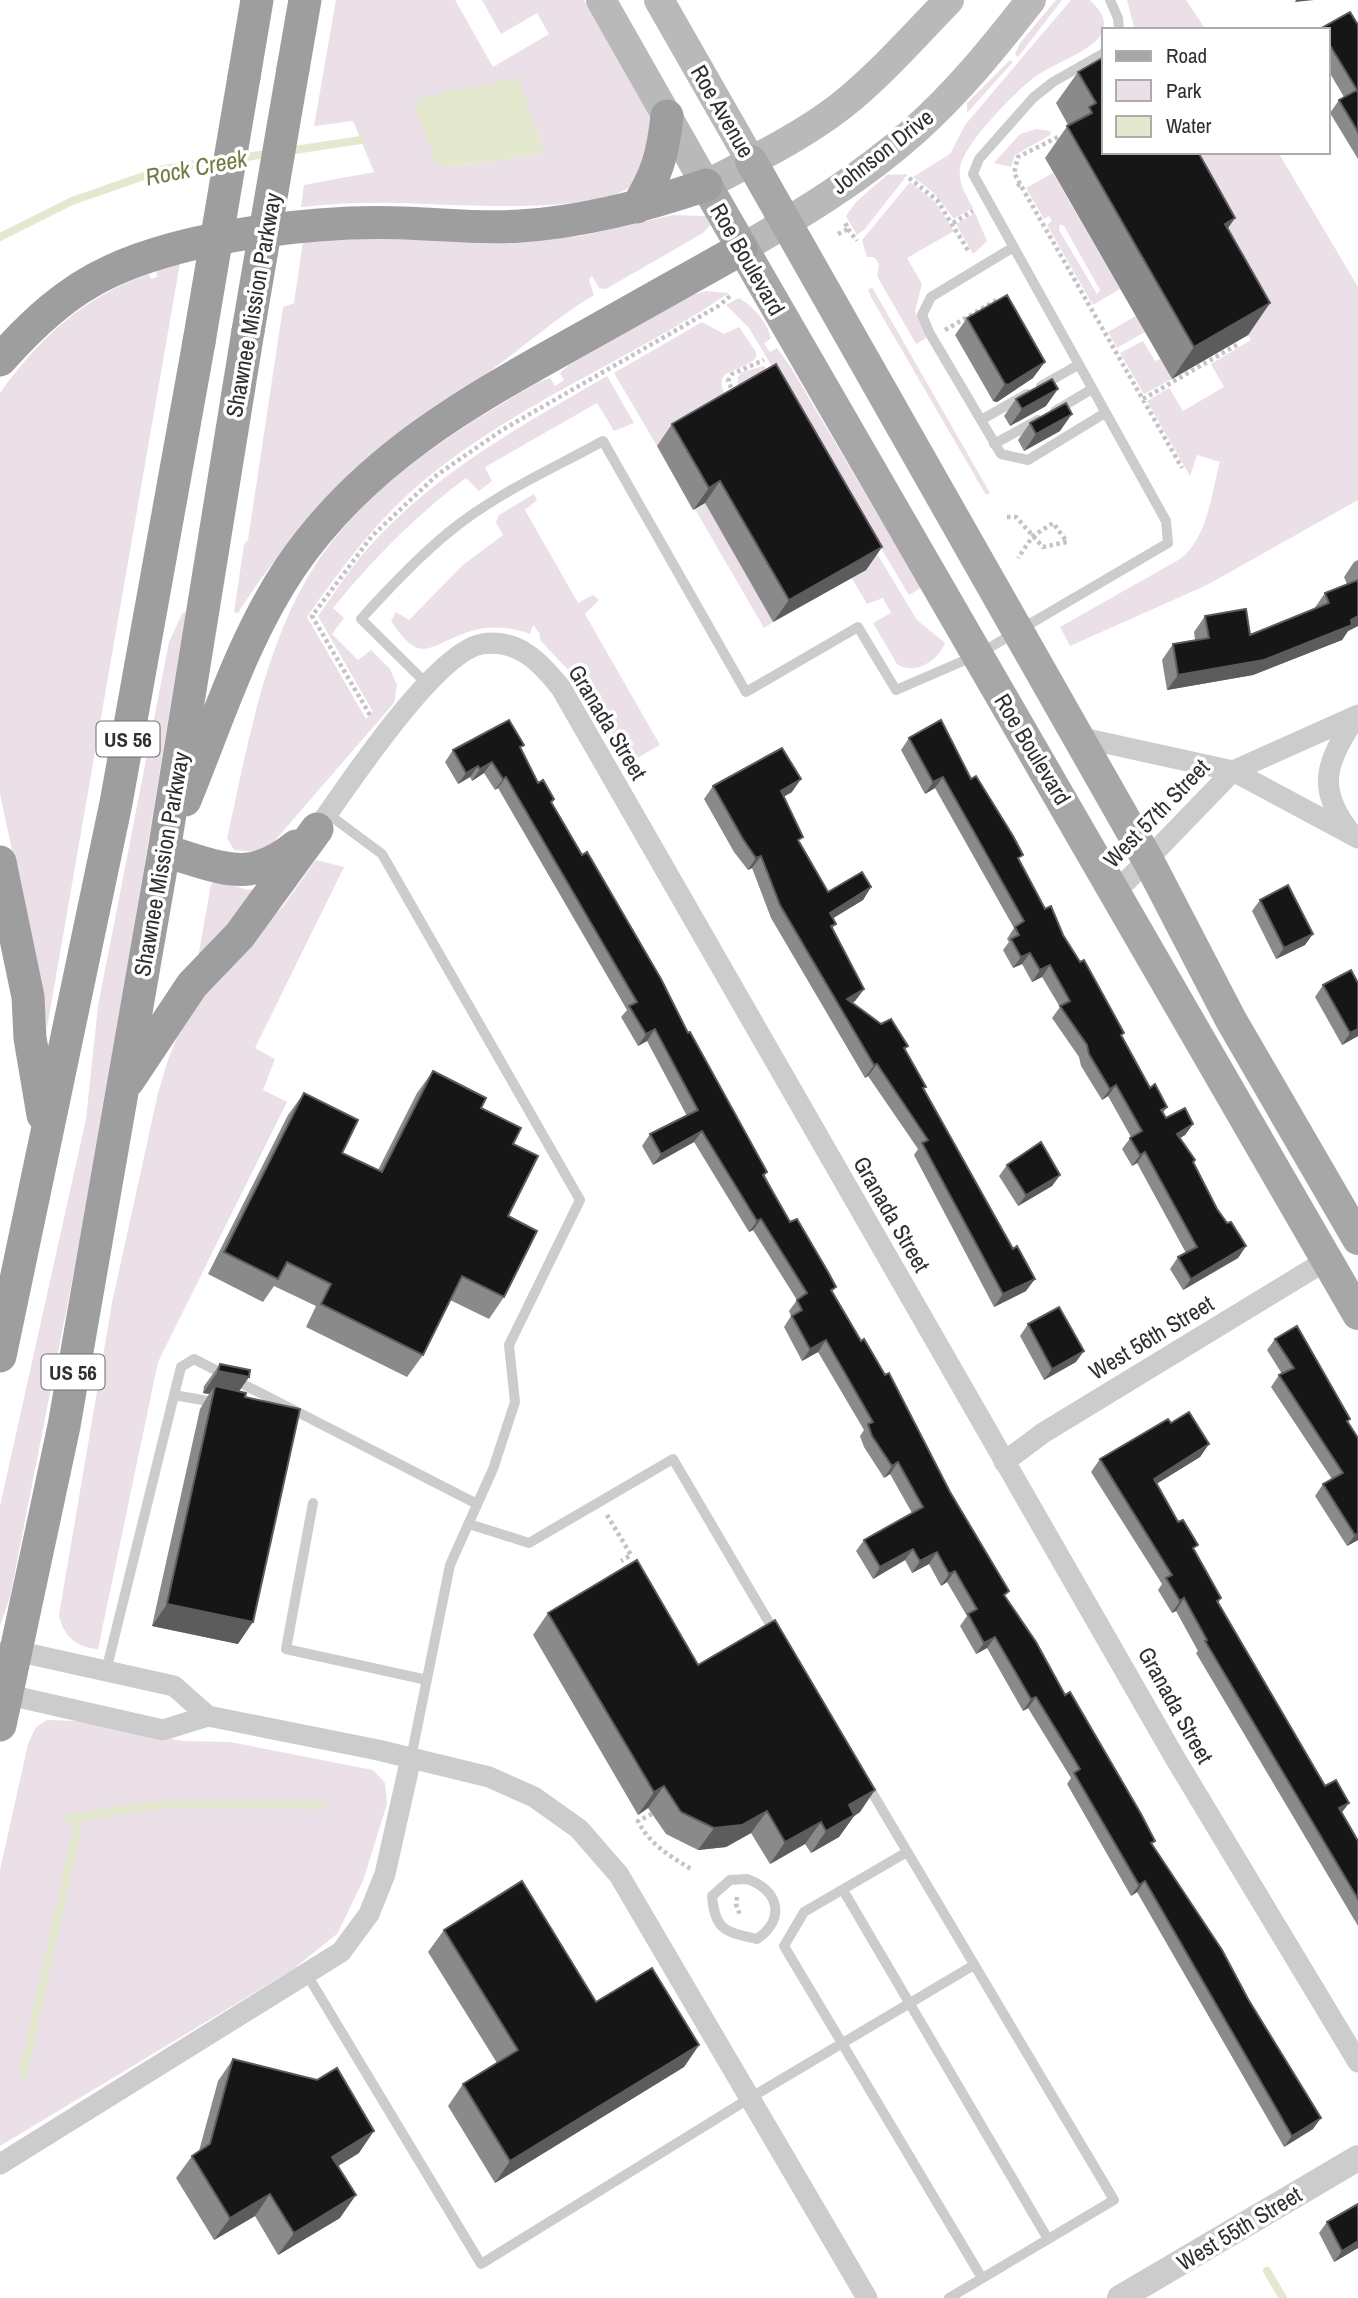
<svg xmlns="http://www.w3.org/2000/svg" width="1358" height="2298" viewBox="0 0 1358 2298" font-family="'Archivo Narrow',sans-serif">
<rect width="100%" height="100%" fill="#fff"/>
<path fill="#ebdfe8" fill-rule="evenodd" d="M336 0H455L493 67 549 34 537 13 501 34 482 0H584L646 107 655 129C649 144 645 173 634 184 600 216 449 204 402 203 368 202 334 203 301 207L304 185 374 172 353 121 314 126ZM518 78 545 153 480 163 474 167V163L448 167 420 98Z
M1056 0H1062L1018 57 1015 55 1020 43Z
M1071 0H1090C1099 9 1108 19 1102 33 1096 48 1055 64 1039 74 1019 87 963 144 960 168 958 183 966 195 973 208L954 219 934 193 913 177 950 154 965 125Z
M1127 0H1186L1206 30H1135Z
M1010 60 1013 62 967 113V103Z
M1036 129 1051 131 1050 135 1015 155 1011 167 994 163 1020 134Z
M1154 152H1278L1358 287V500L1207 585 1070 646 1060 627 1180 559C1208 538 1211 494 1220 462L1197 455 1190 476 1147 401 1169 388 1183 411 1224 387 1211 364 1251 340 1203 256Z
M1053 173 1120 289 1093 305 1047 225 1052 221 1049 216 1044 219 1026 188ZM1060 224 1064 226 1100 290 1097 294 1059 230Z
M908 174 865 229 857 235 846 216 856 202 887 175Z
M910 182 935 202 954 231 907 258 922 284 915 311 926 338 916 344 877 276 879 264 874 257H867L862 240Z
M975 213 987 241 973 254 956 224Z
M673 215 706 216 710 225 703 233 606 289 599 288 592 276 589 280 594 295C554 319 520 350 482 377 460 392 435 404 415 421 349 474 283 541 238 613L234 612 244 545 248 540 283 307 294 303 303 241 326 238 514 242 581 236Z
M180 263 47 1028 41 985 0 794V393C39 338 85 296 149 274L151 279 157 277 156 271Z
M872 287 990 493 986 495 871 297 868 290Z
M706 291 729 293C633 358 523 401 433 473 381 514 344 564 307 617L366 719 373 712 318 616C335 593 350 568 369 547 436 472 521 426 607 376L634 423 614 431 597 403 485 467 492 481 479 491 466 478C415 516 373 559 333 608L344 618 332 634 358 660 371 650 390 669 397 685 394 703 271 845 259 852 234 850 227 838C247 750 262 654 309 575 361 488 454 431 539 382L550 378 555 386 564 380 560 373 569 365 692 295Z
M739 298C753 306 767 322 771 338L764 344 770 352 777 348 790 366 921 588 909 595 749 328 726 305Z
M1136 316 1145 332 1117 348 1108 332Z
M702 322 724 334 739 327 756 352V358C734 377 708 366 730 404L657 446 614 373Z
M1143 341 1155 361 1160 359 1172 379 1144 394 1120 353Z
M764 366 917 620 945 643C938 661 914 676 897 664L873 623 891 613 883 598 867 604 738 384V377L742 372Z
M534 494 537 500 525 510 578 603 593 595 599 600 585 614 660 745 623 766 569 671 540 640V634L533 625 530 634C508 626 487 625 465 633 428 646 421 666 391 621L396 612 409 620 463 565 503 535 496 522 499 515Z
M705 503 773 622 764 628 695 509Z
M186 611 97 1154 10 1597 0 1626V1506L86 1119 98 1006 169 642 182 614Z
M316 860 344 867 255 1048 275 1059 263 1090 287 1102 158 1362 98 1649C77 1648 63 1636 59 1615L112 1303 158 1093 168 1060 178 1035 203 994 284 905Z
M217 881 248 890 275 884 198 958 211 884Z
M47 1720 78 1721 182 1741 230 1742 373 1770 385 1783 387 1804 363 1881 337 1934 292 1970 0 2146V1870L28 1744 36 1727Z"/>
<path fill="#e3e8ce" d="M518 77 545 153 480 163 474 167 473 163 448 167 436 162 415 109 420 98 447 92V89L452 88 453 91Z"/>
<g fill="none" stroke-linecap="round" stroke-linejoin="round">
<path stroke="#e3e8ce" stroke-width="8" d="M288 151 361 140
M240 158 272 153
M0 237 72 201 164 169 223 160
M68 1818 165 1804 321 1805
M23 2075 80 1816
M1267 2271 1283 2298"/>
<path stroke="#c3c3c3" stroke-width="4.5" stroke-dasharray="3.5 3.5" stroke-linecap="butt" d="M909 178 937 200 969 252
M1020 184 1014 173 1018 157 1060 136
M1017 186 1020 184 1182 468
M953 223 973 211
M848 229 857 241
M838 234 848 229 844 220
M945 330 997 300 999 305
M734 394 728 381 732 374 764 360
M1143 399 1240 343
M1007 517H1016L1043 547 1067 542 1053 523 1033 536 1018 558
M370 715 312 616 372 536 437 475 502 430 720 305 731 295
M607 1515 631 1555 621 1561
M652 1814 638 1821C649 1844 670 1856 691 1869
M737 1897 736 1904 740 1915"/>
<path stroke="#ccc" stroke-width="10" d="M1110 0 1118 18 1119 30
M1012 248 931 297 922 315 929 332 1001 454 1028 460 1105 413
M1041 386 1078 365
M1055 411 1092 389
M981 420 1027 394
M994 444 1038 420
M428 685 361 619C389 588 417 558 449 532 495 494 552 469 603 441L746 692 858 627 896 690 977 655 1168 543 1166 521 973 174 979 159 1033 98 1053 82 1104 53
M328 814 382 854 580 1200 509 1345 515 1402 493 1469 450 1565 411 1758
M174 1395 219 1403
M313 1503 286 1649 427 1680
M469 1524 529 1543 673 1459 777 1636
M106 1671 181 1367 194 1359 477 1504
M867 1784 1114 2200 949 2298
M907 1852 804 1912 784 1946 982 2278
M747 1879C779 1890 786 1919 757 1939 725 1932 715 1930 712 1896L730 1880Z
M843 1890 1048 2239
M306 1973 481 2264 750 2098 974 1965"/>
<path stroke="#ccc" stroke-width="21" d="M1078 737 1233 771 1358 838
M317 829C346 788 435 652 482 644 518 638 541 663 561 688L1175 1758 1358 2062
M1350 832C1314 785 1328 761 1356 716
M1117 891 1233 771 1358 715
M1004 1462 1043 1433 1327 1260
M4 1652 16 1651 174 1686 208 1716
M0 1693 163 1730 208 1716 378 1750 489 1777 534 1797 579 1829 619 1875 867 2298
M0 2164 341 1952 369 1914 385 1874 411 1758"/>
<path stroke="#ccc" stroke-width="26" d="M1120 2298 1358 2158"/>
<path stroke="#b9b9b9" stroke-width="30" d="M601 0 706 185C751 161 801 137 841 106 880 75 914 36 949 0
M659 0 751 161
M741 249C800 215 863 177 914 131 958 92 995 46 1031 0"/>
<path stroke="#a7a7a7" stroke-width="32" d="M751 161 1149 862 1231 1020 1358 1239
M706 185 1358 1314"/>
<path stroke="#9e9e9e" stroke-width="33" d="M293 69 305 0
M244 77 257 0
M637 207C657 175 663 154 667 116
M0 360C32 324 67 291 111 271 189 235 317 220 403 223 442 224 481 229 520 226 584 222 645 206 706 185
M185 800C217 722 243 638 290 568 363 460 469 401 579 340 633 310 687 279 741 249
M164 851C220 866 247 886 296 846
M0 862 28 997 30 1038 43 1115
M128 1081 192 985 240 935 317 829
M0 1356 116 803 199 342
M0 1725 64 1426 164 851 248 331"/>
<path stroke="#9e9e9e" stroke-width="33" d="M248 331 293 69
M199 342 244 77"/>
</g>
<path fill="#8a8a8a" d="M1358 25V159L1330 113 1339 100 1344 97 1328 70V30Z
M1078 72 1228 229 1270 303 1248 335 1172 379 1045 158 1068 125 1056 103Z
M967 318 1033 378 997 402 993 401 955 335Z
M1016 399 1046 406 1010 426 1004 416Z
M1030 423 1060 431 1024 451 1018 440Z
M672 424 882 547 866 570 773 622 705 503 693 510 657 446Z
M1358 560V626L1348 631 1342 640 1253 675 1167 690 1162 660 1173 644 1195 640 1194 632 1205 616 1250 635 1314 609 1325 593 1347 584 1344 577 1354 562Z
M909 738 971 779 1019 860 1045 909 1063 935 1122 1036 1150 1088 1167 1107 1163 1113 1166 1118 1193 1124 1185 1135 1180 1138 1195 1160 1193 1163 1217 1209 1246 1246 1238 1258 1183 1290 1170 1269 1178 1257 1186 1253 1137 1163 1132 1166 1122 1149 1131 1137 1108 1096 1102 1100 1081 1066 1079 1057 1052 1018 1060 1007 1042 977 1032 982 1022 964 1013 968 1003 950 1009 942 1007 939 1014 928 935 788 925 794 901 750Z
M521 749 538 783 551 803 688 1033 790 1222 836 1287 832 1292 950 1492 1005 1596 1065 1695 1155 1841 1152 1844 1313 2129 1284 2147 1137 1892 1131 1896 1067 1784 1071 1778 1028 1708 1023 1711 987 1648 976 1654 960 1626 967 1616 947 1582 941 1586 929 1564 912 1573 905 1560 873 1579 856 1551 864 1540 912 1513 890 1474 884 1478 864 1447 860 1436 864 1430 818 1352 802 1361 784 1327 791 1316 789 1311 797 1300 753 1230 749 1232 694 1142 653 1165 642 1146 650 1134 687 1116 647 1041 638 1046 621 1017 627 1010 498 788 495 790 484 773 472 781 470 777 458 784 445 762 453 750Z
M713 786 792 792 784 796 799 842 828 892 871 887 863 900 833 918 836 924 832 929 864 989 855 1001 852 1003 908 1046 905 1050 924 1089 1026 1291 994 1307 914 1155 918 1149 868 1076 865 1078 771 918 752 868 748 870 734 852 704 799Z
M1260 900 1305 945 1276 959 1252 911Z
M1323 985 1358 1036 1342 1045 1315 997Z
M433 1071 481 1108 513 1144 508 1216 504 1297 489 1319 450 1300 423 1355 407 1377 306 1327 316 1306 274 1286 263 1302 208 1274 288 1115 304 1093 342 1153 378 1170 417 1093Z
M1007 1165 1060 1175 1052 1186 1018 1206 999 1176Z
M1028 1324 1076 1362 1044 1380 1020 1336Z
M1275 1339 1348 1422 1358 1438V1540L1347 1546 1315 1496 1323 1484 1332 1479 1271 1387 1279 1375 1282 1374 1267 1350Z
M220 1364 249 1377 239 1391 245 1397 238 1644 152 1626 200 1409 209 1394 203 1393 204 1386Z
M1171 1423 1209 1444 1200 1457 1156 1484 1221 1598 1218 1603 1358 1841V1926L1196 1653 1198 1651 1176 1611 1172 1613 1158 1590 1162 1584 1091 1472 1100 1459Z
M548 1613 698 1665 860 1812 854 1816 839 1837 811 1853 805 1844 770 1864 751 1833 726 1847 698 1850 666 1834 648 1808 638 1815 533 1635Z
M444 1930 596 2002 699 2045 684 2067 495 2183 448 2106 463 2084 497 2063 428 1952Z
M233 2059 359 2153 338 2166 340 2218 278 2255 255 2216 214 2240 176 2178 192 2156 199 2151 218 2081Z
M1358 2204V2248L1334 2262 1319 2233 1327 2222Z"/>
<path fill="#5c5c5c" d="M1296 0H1314L1295 2Z
M1235 218 1213 250 1225 224Z
M1270 303 1248 335 1172 379 1194 347Z
M1045 362 1033 378 997 402 993 401 1005 384Z
M1058 389 1046 406 1010 426 1022 409Z
M1072 414 1060 431 1024 451 1036 434Z
M720 481 705 503 693 510 709 488Z
M882 547 866 570 773 622 789 600Z
M1358 616V626L1348 631 1342 640 1253 675 1167 690 1178 675 1351 620Z
M492 762 484 773 472 781 480 769Z
M478 766 470 777 458 784 466 773Z
M506 777 498 788 495 790 503 779Z
M943 777 935 788 925 794 933 782Z
M801 779 792 792 773 803 781 791Z
M761 856 752 868 748 870 756 858Z
M871 887 863 900 822 925 830 913Z
M1313 934 1305 945 1276 959 1284 948Z
M1030 953 1022 964 1013 968 1021 957Z
M1050 965 1042 977 1032 982 1040 970Z
M864 989 855 1001 841 1010 847 999Z
M655 1029 647 1041 638 1046 646 1034Z
M1358 1029V1036L1342 1045 1350 1033Z
M877 1064 868 1076 865 1078 874 1065Z
M1116 1085 1108 1096 1102 1100 1110 1089Z
M1193 1124 1185 1135 1169 1145 1177 1134Z
M702 1131 694 1142 653 1165 661 1154Z
M1145 1152 1137 1163 1132 1166 1140 1155Z
M1060 1175 1052 1186 1018 1206 1026 1195Z
M761 1219 753 1230 749 1232 757 1221Z
M1246 1246 1238 1258 1183 1290 1191 1279Z
M1035 1279 1026 1291 994 1307 1003 1294Z
M826 1340 818 1352 802 1361 810 1349Z
M1084 1351 1076 1362 1044 1380 1052 1369Z
M218 1371 249 1377 233 1400 215 1386 209 1394 203 1393Z
M1209 1444 1200 1457 1145 1491 1154 1479Z
M898 1462 890 1474 884 1478 892 1466Z
M1358 1533V1540L1347 1546 1355 1535Z
M913 1549 905 1560 873 1579 880 1567Z
M937 1552 929 1564 912 1573 920 1561Z
M955 1571 947 1582 941 1586 949 1574Z
M1184 1598 1176 1611 1172 1613 1180 1601Z
M167 1604 253 1622 238 1644 152 1626Z
M995 1637 987 1648 976 1654 984 1643Z
M1036 1697 1028 1708 1023 1711 1031 1699Z
M664 1786 648 1808 638 1815 654 1792Z
M875 1790 860 1812 854 1816 839 1837 811 1853 826 1831 849 1805Z
M1349 1803 1340 1815 1339 1808Z
M767 1811 751 1833 726 1847 698 1850 714 1828Z
M821 1822 805 1844 770 1864 785 1842Z
M1145 1881 1137 1892 1131 1896 1139 1885Z
M699 2045 684 2067 495 2183 510 2161Z
M1321 2118 1313 2129 1284 2147 1292 2136Z
M374 2131 359 2153 317 2179 332 2157Z
M270 2194 255 2216 214 2240 230 2218Z
M356 2195 340 2218 278 2255 294 2233Z
M1358 2241V2248L1334 2262 1342 2251Z"/>
<path fill="#161616" stroke="#5c5c5c" stroke-width="2" d="M1350 12 1358 25V132L1339 100 1357 90 1328 42V30L1320 29Z
M1104 57V152H1198L1235 218 1225 224 1270 303 1194 347 1067 126 1092 113 1089 107 1096 103 1078 72Z
M1007 295 1045 362 1008 385 1005 384 967 318Z
M776 364 882 547 789 600 720 481 709 488 672 424Z
M1052 379 1058 389 1022 409 1016 399Z
M1066 403 1072 414 1036 434 1030 423Z
M1358 580V616L1351 620 1352 625 1264 660 1178 675 1173 644 1209 638 1205 616 1246 609 1250 635 1329 603 1325 593Z
M509 720 524 745 520 747 538 783 543 780 554 799 551 802 582 855 587 852 661 979 688 1033 690 1032 767 1172 763 1175 790 1222 797 1219 828 1272 836 1287 831 1290 861 1341 864 1339 885 1375 889 1373 950 1492 1009 1591 1004 1595 1036 1642 1065 1695 1070 1692 1141 1814 1155 1841 1151 1843 1222 1950 1248 1999 1321 2118 1292 2136 1145 1881 1139 1885 1074 1773 1080 1769 1036 1697 1031 1699 995 1637 984 1643 968 1614 977 1609 955 1571 949 1574 937 1552 920 1561 913 1549 880 1567 864 1540 923 1507 898 1462 892 1466 872 1436 868 1424 873 1422 826 1340 810 1349 792 1316 802 1310 797 1300 807 1293 761 1219 757 1221 702 1131 661 1154 650 1134 698 1110 655 1029 646 1034 629 1006 637 1002 506 777 503 779 492 762 480 769 478 766 466 773 453 750Z
M941 720 971 779 976 776 1013 836 1023 855 1018 858 1045 909 1051 906 1063 935 1080 962 1084 960 1124 1033 1121 1035 1150 1088 1155 1084 1167 1107 1161 1110 1166 1118 1185 1108 1193 1124 1177 1134 1195 1160 1193 1162 1217 1209 1227 1223 1231 1222 1246 1246 1191 1279 1178 1257 1197 1247 1145 1152 1140 1155 1130 1138 1142 1131 1116 1085 1110 1089 1089 1054 1087 1045 1060 1006 1070 1001 1050 965 1040 970 1030 953 1021 957 1011 939 1019 935 1015 927 1024 921 943 777 933 782 909 738Z
M782 748 801 779 781 791 803 837 798 840 828 892 862 872 871 887 830 913 836 924 831 926 864 989 847 999 881 1024 891 1019 908 1046 904 1048 926 1087 923 1088 1013 1249 1017 1246 1035 1279 1003 1294 922 1143 928 1140 877 1064 874 1065 780 905 761 856 756 858 743 839 713 786Z
M1288 885 1313 934 1284 948 1260 900Z
M1351 970 1358 983V1029L1350 1033 1323 985Z
M433 1071 486 1098 481 1108 521 1128 513 1144 538 1156 508 1216 537 1231 504 1297 462 1276 423 1355 321 1304 331 1284 287 1262 278 1279 224 1252 304 1093 358 1120 342 1153 382 1172Z
M1041 1142 1060 1175 1026 1195 1007 1165Z
M1059 1307 1084 1351 1052 1369 1028 1324Z
M1297 1326 1350 1419 1347 1421 1358 1438V1533L1355 1535 1323 1484 1343 1473 1279 1375 1294 1368 1275 1339Z
M220 1364 250 1370 249 1377 218 1371Z
M215 1386 246 1393 245 1397 300 1409 253 1622 167 1604Z
M1189 1412 1209 1444 1154 1479 1178 1522 1183 1520 1198 1545 1193 1548 1221 1598 1217 1601 1325 1786 1336 1780 1349 1803 1339 1808 1358 1841V1899L1205 1641 1207 1640 1184 1598 1180 1601 1166 1578 1172 1575 1100 1459 1168 1419 1171 1423Z
M637 1560 698 1665 775 1620 875 1790 849 1805 854 1815 826 1831 821 1822 785 1842 767 1811 742 1825 714 1828 681 1812 664 1786 654 1792 548 1613Z
M522 1881 596 2002 652 1968 699 2045 510 2161 463 2084 518 2050 444 1930Z
M233 2059 317 2080 337 2068 374 2131 332 2157 356 2195 294 2233 270 2194 230 2218 192 2156 210 2144Z
M1358 2204V2241L1342 2251 1327 2222Z"/>
<g text-anchor="middle" dominant-baseline="central" stroke-width="7" stroke-linejoin="round" paint-order="stroke">
<g fill="#fff" stroke="#6d6d6d" stroke-width="2">
<rect x="96.5" y="721.5" width="63" height="35" rx="5"/>
<rect x="41.5" y="1354.5" width="63" height="35" rx="5"/>
</g>
<g font-size="21" font-weight="bold" fill="#2f2f2f">
<text x="128" y="739">US 56</text>
<text x="73" y="1372">US 56</text>
</g>
<g font-size="23" fill="#2f2f2f" stroke="#fff">
<text transform="translate(723 111) rotate(60)">Roe Avenue</text>
<text transform="translate(882 151) rotate(-38)">Johnson Drive</text>
<text transform="translate(748 259) rotate(60)">Roe Boulevard</text>
<text transform="translate(253 305) rotate(-80)">Shawnee Mission Parkway</text>
<text transform="translate(608 722) rotate(59)">Granada Street</text>
<text transform="translate(1033 749) rotate(59)">Roe Boulevard</text>
<text transform="translate(1156 813) rotate(-46)">West 57th Street</text>
<text transform="translate(161 864) rotate(-80)">Shawnee Mission Parkway</text>
<text transform="translate(892 1214) rotate(60)">Granada Street</text>
<text transform="translate(1151 1337) rotate(-31)">West 56th Street</text>
<text transform="translate(1176 1705) rotate(61)">Granada Street</text>
<text transform="translate(1239 2228) rotate(-31)">West 55th Street</text>
</g>
<g font-size="24" font-style="italic" fill="#717c42" stroke="#fff">
<text transform="translate(196 167) rotate(-11)">Rock Creek</text>
</g>
</g>
<rect x="1102" y="28" width="228" height="126" fill="#ffffff" stroke="#acacac" stroke-width="2"/>
<rect x="1116" y="51" width="35" height="10" fill="#a7a7a7" stroke="#acacac" stroke-width="2"/>
<text x="1166" y="63" font-size="21" fill="#2f2f2f">Road</text>
<rect x="1116" y="80" width="35" height="21" fill="#ebdfe8" stroke="#acacac" stroke-width="2"/>
<text x="1166" y="98" font-size="21" fill="#2f2f2f">Park</text>
<rect x="1116" y="116" width="35" height="21" fill="#e3e8ce" stroke="#acacac" stroke-width="2"/>
<text x="1166" y="133" font-size="21" fill="#2f2f2f">Water</text>
</svg>
